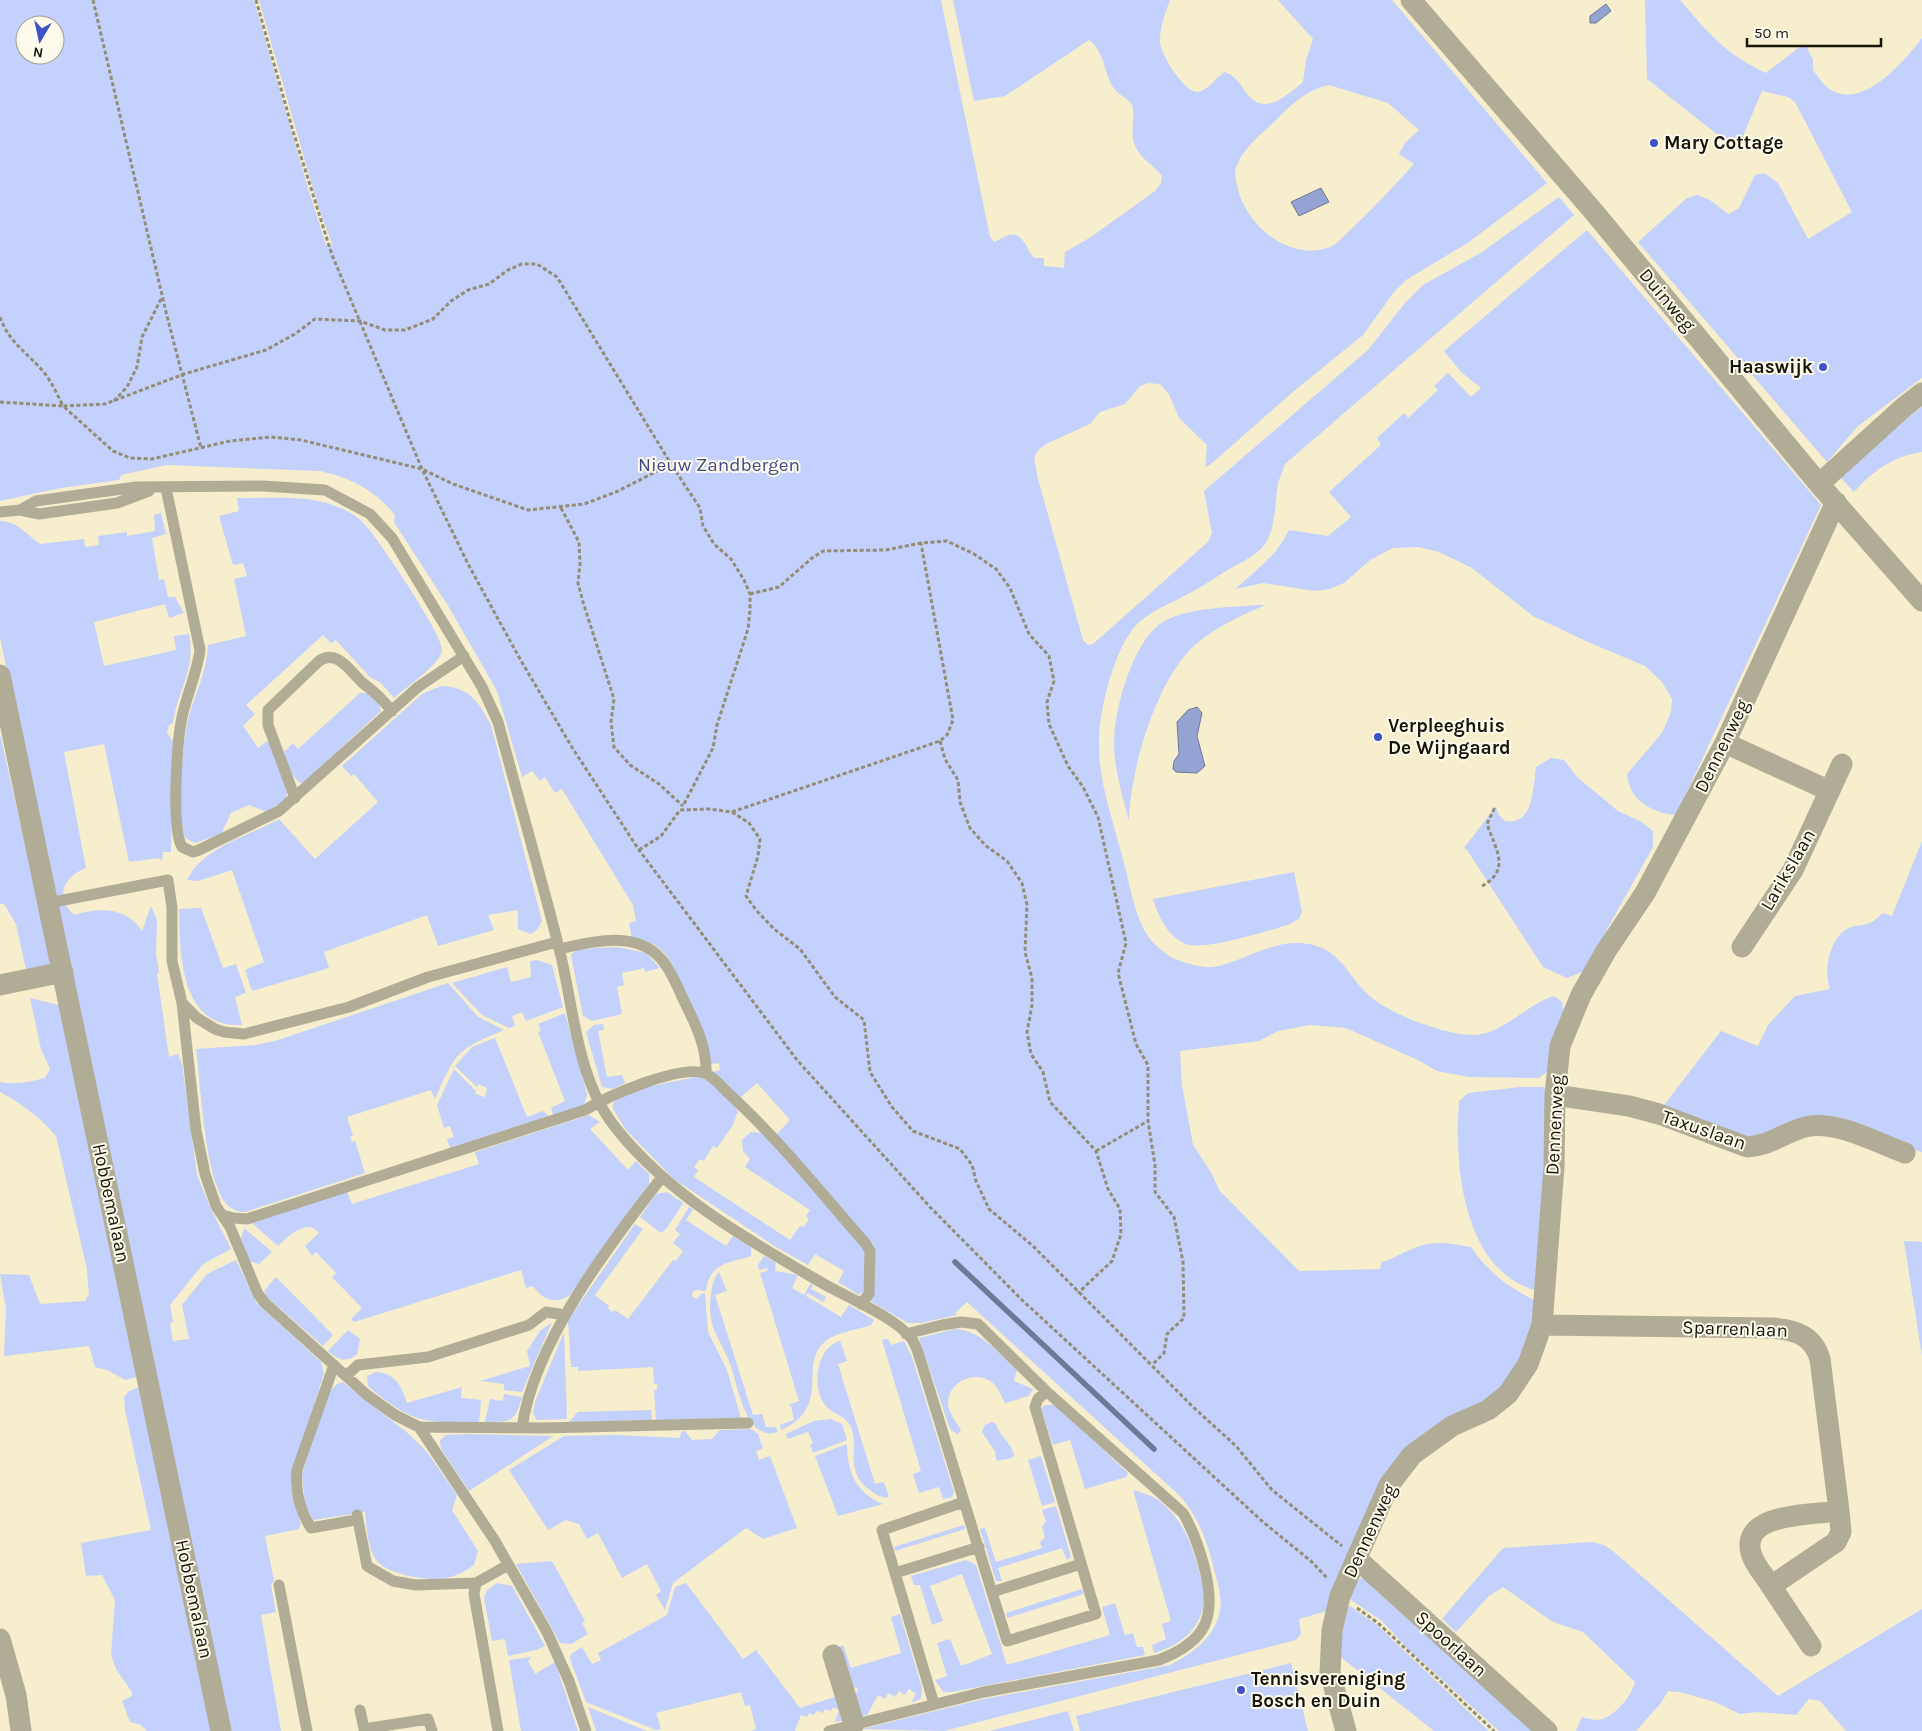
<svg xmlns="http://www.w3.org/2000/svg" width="1922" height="1731" viewBox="0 0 1922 1731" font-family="Karla,sans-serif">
<rect width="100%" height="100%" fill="#f6eecc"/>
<path fill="#c3d1fc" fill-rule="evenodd" d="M0 0H254L307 185 326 245 332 244 317 203 259 0H941L990 237 994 242C999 240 1004 236 1009 235 1023 231 1027 251 1034 258H1044V266L1064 268 1065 252 1091 237 1155 191 1161 183 1162 176C1155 167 1141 158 1136 148 1129 135 1135 122 1133 109 1132 98 1118 96 1113 87 1103 71 1105 52 1089 40L1005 96 974 101 953 0H1170C1165 13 1160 27 1160 41 1160 54 1184 92 1197 92 1207 92 1216 77 1225 72 1240 78 1241 89 1252 99 1268 114 1291 92 1303 82L1306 60 1313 39 1278 0H1392L1547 183 1469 242 1406 280 1394 292 1363 335 1294 391 1211 464 1205 467 1207 445 1179 418 1169 394 1160 384 1148 383 1140 386 1125 404 1100 412 1090 424 1046 444 1038 450 1034 458 1038 479 1083 640 1088 645 1093 644 1208 542 1212 533 1204 491 1368 350 1405 303 1423 285 1482 252 1559 197 1574 215 1285 464C1283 470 1280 477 1278 483 1275 501 1276 522 1268 539 1262 552 1246 560 1233 567 1217 576 1201 588 1184 596 1164 607 1144 613 1130 633 1112 659 1098 714 1099 746 1099 783 1113 820 1122 856 1129 880 1133 908 1144 930 1150 941 1165 956 1178 960 1188 964 1202 968 1213 967 1239 963 1267 943 1296 943 1343 943 1345 978 1376 1001 1396 1016 1457 1040 1482 1034 1509 1028 1528 1004 1554 996L1562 1002 1564 1013 1548 1071 1539 1078 1469 1077 1437 1071 1420 1061 1346 1028 1310 1025 1278 1031 1259 1041 1180 1051 1182 1085 1193 1145 1211 1172 1219 1190 1299 1271 1380 1269 1382 1262C1391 1260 1398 1255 1407 1251 1432 1240 1444 1242 1471 1247 1489 1274 1510 1288 1539 1303L1517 1379 1431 1435 1335 1582 1327 1611 1299 1619 1301 1634 1296 1640 944 1731 862 1729 984 1699 1170 1665C1197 1652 1225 1629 1220 1595 1219 1585 1215 1575 1213 1565 1206 1538 1198 1517 1180 1496L967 1302 955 1313 957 1315 921 1323H908L870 1301 874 1297V1245L776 1135 790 1120 757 1083 740 1098 713 1072 720 1070 719 1063 711 1064C700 1036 683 977 666 955 657 944 646 940 632 938L629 923 636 921 633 905 562 789 555 793 545 777 540 781 532 771 522 777 497 691 450 609 394 522 395 515C375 490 351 478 320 471L167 465 121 475 119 480 61 488 0 501ZM25 25H55V55H25ZM1329 85 1388 103 1419 130 1405 143 1399 154 1414 164C1392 188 1371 211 1347 233 1343 237 1336 245 1330 247 1288 263 1244 223 1237 185 1235 178 1234 169 1238 163 1245 146 1263 133 1276 120 1292 104 1306 90 1329 85Z
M1645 0H1680C1708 33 1725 54 1766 73L1802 45 1806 46 1813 60V70C1819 78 1825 88 1835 92 1867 106 1905 60 1922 38V378L1858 426 1827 462 1638 242 1687 198 1697 195 1710 200 1728 214 1739 208 1755 175 1764 173 1778 183 1808 239 1852 212 1795 102 1788 97 1762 91 1737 150 1647 79Z
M1587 230 1821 505 1676 815C1652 813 1629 800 1627 774L1662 733 1671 712 1672 699 1662 682 1645 666 1588 642 1533 616 1472 568 1439 552 1418 547 1393 548 1370 560 1344 583 1329 589 1314 591 1263 583 1235 589C1255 571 1278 555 1289 530L1328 536 1351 517 1329 492 1381 445 1377 438 1404 413 1408 418 1438 390 1434 386 1448 373 1471 397 1481 388 1461 372 1444 351Z
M1922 407V452C1893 456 1873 471 1854 492L1840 477 1875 442Z
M237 498C268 499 305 494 335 506 347 510 359 517 367 527 380 542 443 635 442 650 441 664 405 688 394 698L381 683 370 677 336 640 331 643 323 635 246 705 255 714 243 726 258 748 267 741 271 746 287 790 286 799 267 812 249 805 231 813 221 834 195 843 185 838C177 815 182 740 189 716 196 691 207 671 208 645L246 636 234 579 247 576 243 563 233 565 219 516 239 511Z
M161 513 166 534 152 538 159 580 164 579 168 597H175L184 613 169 618 165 604 94 622 104 666 176 650 174 636 189 634C196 669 178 689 173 723L169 725 167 733 173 741 171 852H163L162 861 159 858 129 862 104 744 64 752 86 868C64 876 53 898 75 915 98 907 127 907 142 931L151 906 157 920 156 954 159 972 157 974 169 1057 178 1054 182 1064 197 1175 210 1207 231 1249 203 1264 170 1305 173 1322 170 1323 173 1341 189 1339 182 1305 207 1274 236 1260 256 1302 321 1362 324 1374 291 1476 292 1495 301 1524 299 1529 265 1536 274 1581 271 1585 276 1612 261 1615 281 1731H225L0 637V521C15 520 28 535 40 544L84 539 85 547 99 545 98 536 127 532V536L155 531 154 515Z
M1257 605H1265C1241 616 1215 627 1195 645 1156 680 1130 770 1129 821 1123 798 1116 775 1114 750 1112 716 1131 645 1160 624 1184 607 1228 608 1257 605Z
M441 686C470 687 478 701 491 725L542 921 537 930 530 934 518 929V910L488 915 494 930 438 946 427 915 324 952 329 968 252 991 245 970 264 962 232 870 198 881 187 880C203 847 249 836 279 819L315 859 378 802 354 774 351 776 342 766 422 694Z
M360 693H367L379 704 381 711 302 784C291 778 288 763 284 752L293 743 298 749Z
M0 734 51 960 48 966 26 969 16 924 4 904H0Z
M1551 758 1564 760 1577 777 1618 811 1640 821 1653 831V847L1607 929 1591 964 1584 971 1567 978 1543 967 1467 850 1464 848 1496 806 1498 814 1505 821C1534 826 1533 788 1536 767Z
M1922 841V1152L1897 1145 1837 1123 1750 1141 1661 1109 1721 1031 1758 1046 1768 1025 1795 996 1830 989C1823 970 1830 935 1851 927 1856 925 1862 926 1867 924 1873 923 1878 917 1883 913L1892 916Z
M1294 872 1302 912 1299 919 1288 925C1266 931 1206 951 1186 944 1168 937 1158 915 1153 899Z
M201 908 223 968 236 964 246 993 235 997 242 1025C179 1028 180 953 179 909Z
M617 947 646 953 660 968 645 972 644 968 622 973 624 985 617 987 622 1014 592 1021 583 1016 571 955 577 949Z
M537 960 552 965 563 1007 526 1021 522 1012 512 1016 515 1026 509 1028 482 1015 452 983 507 967 511 982 531 977 530 961Z
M448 983 478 1017 504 1030C456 1050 456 1052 435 1099L431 1090 347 1117 353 1136 350 1137 352 1142 355 1141 365 1173 245 1212C234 1212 226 1206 221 1196 204 1163 201 1088 196 1049L255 1045 275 1041Z
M30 998 59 1005 138 1377 125 1380 107 1370 95 1367 89 1346 4 1356 6 1309 0 1274 29 1275 40 1304 85 1301 89 1295 87 1269 56 1136C40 1117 22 1104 0 1092V1082C16 1085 30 1082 45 1078L50 1069 41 1049Z
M565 1013 587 1094 584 1105 553 1115 551 1108 565 1101 538 1032 541 1031 538 1024Z
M603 1024 604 1030 598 1031 607 1077 622 1075 625 1083 613 1089 602 1087 586 1032 594 1025Z
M495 1038 527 1117 543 1111 549 1116 450 1148 447 1139 454 1137 450 1126 444 1128 437 1105 454 1069 476 1091 475 1094 485 1097 487 1088 479 1084 477 1087 455 1066 472 1047Z
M696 1077C710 1078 732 1098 738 1111L733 1125 717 1148 713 1146 704 1161 700 1159 694 1167 698 1170 694 1177 790 1240 800 1226 804 1227 809 1219 806 1216 810 1210 745 1167 750 1159 743 1151 742 1140 751 1132 762 1133 863 1246 866 1254 864 1291 859 1295 838 1282 844 1271 815 1254 808 1265 776 1247 674 1179 626 1130 613 1109V1103C625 1089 677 1081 696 1077Z
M1520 1087H1543L1547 1091 1544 1260 1534 1290C1462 1268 1454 1163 1459 1101L1468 1093Z
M589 1115 600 1122 590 1129 628 1170 636 1161 649 1174V1184L570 1295C554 1305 543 1300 533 1286L526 1288 521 1270 354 1322 351 1319 362 1308 332 1277 336 1273 316 1252 312 1256 305 1246 319 1233C307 1217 288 1237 278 1246L251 1222 347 1192 352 1204 479 1164 475 1152Z
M667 1192 683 1203 667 1228 661 1233 640 1217 656 1194Z
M689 1207 693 1209 686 1220 726 1246 733 1236 751 1247V1256C727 1264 710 1262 706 1291L695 1290 692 1293 693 1297 697 1299 702 1293 705 1294 708 1332 727 1370 741 1418 656 1420 654 1390H657V1384H654L653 1367 578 1371V1367H571L568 1320 635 1224 643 1229 595 1295 609 1306 608 1308 612 1312 615 1310 628 1319 673 1260 676 1261 683 1251 673 1243 680 1234 675 1230Z
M244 1228 272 1252 259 1264 249 1261 241 1238Z
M1904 1241 1922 1242V1356Z
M764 1256 776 1263 775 1271 798 1275 792 1288 804 1295 811 1283 813 1285 811 1289 826 1297 823 1302 808 1293 806 1296 841 1317 849 1305 874 1320 871 1325C857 1330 838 1332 827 1340 796 1362 834 1407 781 1430L780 1425 794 1420 791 1406 788 1405 799 1401 760 1273 767 1271 768 1268 759 1270 758 1265Z
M719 1272 727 1291 715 1295 753 1415 762 1414 766 1427H776L778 1432C746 1443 738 1386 731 1367 721 1337 706 1330 711 1294 712 1286 714 1277 719 1272Z
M276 1277 333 1335 323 1346 268 1298 264 1291Z
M552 1322 522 1392 504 1390V1384L480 1381 530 1366 527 1351 540 1331Z
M955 1329C981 1330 999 1354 1017 1370L1014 1381 1033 1389 1029 1396 1005 1403C1002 1396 998 1388 993 1383 976 1369 949 1381 948 1402 948 1414 957 1421 961 1431L957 1434 950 1429 919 1338Z
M348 1330 360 1339 357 1354C346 1364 337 1359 328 1351Z
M564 1332 567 1419 537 1420 533 1413 535 1402Z
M888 1339 891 1345 904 1341 912 1357 954 1492 952 1497 943 1499 939 1487 919 1493 913 1474 921 1471 882 1340Z
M840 1341 847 1361 838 1364 875 1484 884 1482 889 1497C881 1498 877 1495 871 1491 842 1471 861 1447 850 1425 844 1415 833 1414 826 1406 811 1389 816 1347 840 1341Z
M376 1372C396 1374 401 1385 407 1403L462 1387 461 1398 481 1400 479 1423C424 1422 412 1424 368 1386L367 1376Z
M343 1382 410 1435 427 1452 457 1495 452 1510 478 1551 474 1565C465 1571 457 1576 446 1578 430 1582 387 1574 377 1561 367 1548 367 1527 365 1512L313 1520 305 1504 302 1474 329 1392 337 1384Z
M140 1387 211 1731H147L141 1725 130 1722 122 1701 132 1696V1692L116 1669 111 1655 115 1600 102 1575 86 1576 81 1543 151 1530 125 1410 124 1397 129 1391Z
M504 1394 522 1397C514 1423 512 1422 485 1422L490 1399 503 1401Z
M1045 1405H1055L1128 1473 1126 1477 1085 1489 1070 1440 1053 1445 1041 1408Z
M651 1410 652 1420 569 1422 578 1412Z
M831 1419 842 1424 847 1440 813 1453 810 1445 813 1443 808 1432 788 1439 786 1434 814 1421Z
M992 1422 996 1424C1000 1437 1011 1442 1014 1455L1012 1458 997 1461 995 1455 996 1453 982 1432 985 1425Z
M751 1429 758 1434 763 1448 756 1451 759 1460 770 1456 797 1528 763 1539 746 1528 673 1583 665 1610 656 1595 661 1591 647 1564 622 1578 598 1533 587 1539 579 1524 566 1520 548 1530 509 1470 564 1436 615 1435 680 1438 681 1432 685 1431 692 1440 712 1439 720 1430Z
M467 1434 553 1436 469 1491 441 1449 440 1440 446 1435Z
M847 1444C847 1472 856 1493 883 1504L838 1516 815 1456Z
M1041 1456 1055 1502 1042 1506 1028 1460Z
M1133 1490C1142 1493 1154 1496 1161 1502 1181 1519 1190 1539 1197 1564 1200 1575 1204 1586 1204 1597 1204 1627 1180 1646 1154 1653L1152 1645 1166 1639 1162 1624 1171 1621Z
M1056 1506 1071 1557 1067 1560 1062 1548 998 1568 1002 1581H996L980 1529 985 1528 996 1562 1042 1548 1040 1542 1045 1537 1042 1527 1046 1521 1042 1510Z
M964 1525 965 1529 895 1551 894 1547Z
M1592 1542 1604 1545 1613 1551 1778 1696 1922 1609V1731H1846L1820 1701 1809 1699 1796 1715 1757 1712 1740 1714 1715 1702 1680 1692 1668 1691 1661 1703 1636 1731H1576L1582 1717C1587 1718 1593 1720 1598 1720 1613 1719 1632 1696 1635 1682L1583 1632 1553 1622 1503 1587 1489 1596 1456 1632 1442 1619 1503 1548Z
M966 1560 976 1565 1007 1665 1110 1635 1102 1607 1115 1603 1125 1635 1133 1633 1137 1647H1143L1145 1655 952 1692H943L935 1680 947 1676 937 1643 950 1639 961 1666 992 1654 962 1574 930 1586 943 1621 932 1625 920 1585H914L911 1576Z
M552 1561 585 1621 582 1623 588 1634 571 1644 560 1643 516 1564Z
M1369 1576 1539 1731H1499L1409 1650 1382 1621 1351 1600 1349 1596C1353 1585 1356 1578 1369 1576Z
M497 1583 512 1586 545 1646 536 1650 508 1656 505 1639 492 1641 484 1598 487 1590Z
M686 1583 743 1659 756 1650 800 1708 838 1696 846 1720 835 1722 839 1710 833 1707 831 1711 825 1709 823 1713 817 1711 814 1715 809 1713 807 1717 801 1715 795 1731H751L756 1729 750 1705 745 1706 741 1692 656 1713 661 1729 656 1730 586 1702 570 1659 571 1654 582 1647 592 1664 601 1660 598 1653 667 1615 675 1587Z
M1082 1589 1084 1594 1007 1618 1006 1613Z
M1350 1606 1377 1625 1489 1731H1434L1337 1654 1344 1608Z
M900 1614 922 1688 921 1699 911 1703 916 1694 909 1689 905 1695 899 1691 895 1697 888 1693 885 1699 878 1695 867 1715 858 1717 851 1694 858 1692 857 1687 849 1688 839 1647 843 1645 851 1668 901 1653 891 1617Z
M532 1657 528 1661 535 1674 555 1662 578 1731H521L509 1660Z
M1291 1663 1308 1731H1080L1076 1716Z
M588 1707 647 1731H596Z
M1068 1711 1074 1731H989Z"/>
<path fill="#94a3d2" stroke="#6f7896" d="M1606 4 1611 11 1596 23H1590V16Z
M1321 188 1329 202 1299 216 1291 202Z
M1197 707 1202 713 1197 736 1205 766 1197 773 1176 772 1173 769 1174 761 1179 754 1177 722 1188 710Z"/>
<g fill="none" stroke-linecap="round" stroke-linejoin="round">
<path stroke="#6f7896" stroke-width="5.5" d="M955 1262 1154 1449"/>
<path stroke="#928d74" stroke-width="3" stroke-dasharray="4 2.5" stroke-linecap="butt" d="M93 0 166 312 201 448
M256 0 293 131 332 255 422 469 468 564 520 659 573 749 639 850 797 1060 930 1207 1022 1300 1263 1522 1312 1562 1328 1579
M0 317C10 345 29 353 46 375 53 385 58 396 63 406L105 404 184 374 266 350 295 334 315 319 360 321 385 330H405L433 319 451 301 468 290 489 284 508 270 522 264H537L557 277 671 464
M114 401 127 387 137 367 142 337 162 297
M0 402 63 406 113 451 130 458 152 459 230 441 271 437 301 440 422 469 453 484 528 510 584 504 616 492 671 464 700 508 703 526 714 544 731 559 744 580 750 594V611L748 629 717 725 713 748 683 806
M561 508 579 542 580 564 578 583 583 602 614 699 611 722 614 747 630 765 659 784 683 806
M750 594 779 587 812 558 823 551 886 550 921 543 947 541 974 554 996 569 1010 588 1029 634 1049 656 1054 681 1047 702 1049 724 1068 766 1083 787 1098 817 1126 943 1118 973 1136 1044 1148 1065V1121L1155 1165V1192L1174 1217 1183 1262 1184 1318 1167 1334 1164 1353 1152 1365
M940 741 945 759 958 780 960 802 970 828 985 845 1007 861 1022 883 1027 905 1025 952 1032 978V1005L1027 1032 1031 1054 1043 1072 1050 1102 1096 1151 1108 1189 1120 1209 1121 1234 1112 1261 1078 1293
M732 812 749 823 760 839 758 856 746 896 756 910 774 929 800 949 835 997 864 1020 870 1072 892 1107 913 1131 960 1149 972 1165 976 1181 989 1209 1033 1246 1193 1407 1236 1446 1272 1490 1342 1546
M639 850 661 836 680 810 709 809 732 812 940 741 947 735 953 720 921 543
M1482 886C1511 870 1496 850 1487 824L1495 807
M1096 1151 1148 1121
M1357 1608 1378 1623 1494 1731"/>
<path stroke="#b1ac95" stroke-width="11" d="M166 488 200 650C197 673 187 694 182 717 177 740 171 828 182 847L193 852 199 850 279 811 418 687 464 656
M20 510 36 501 136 487 263 486 325 490 370 514 392 538 482 687 498 722C518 797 540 873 559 948 574 1007 576 1078 615 1127 669 1196 750 1241 824 1284 847 1297 896 1318 911 1338 917 1345 919 1357 922 1365L1007 1641 1096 1614 1035 1407 1038 1399 1046 1391
M0 512 20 510 39 514 117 503 149 491
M295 798 268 725V710L319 661C338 648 351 673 364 684 375 692 383 700 392 711
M48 903 168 880 172 908V961L182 1003 196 1130 205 1174 216 1206 230 1227 258 1294 265 1303 367 1395 395 1415 419 1427 495 1541 547 1632 569 1681 586 1731
M559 949C596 941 643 928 667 967 675 979 680 993 686 1005 697 1027 707 1049 706 1074
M182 1003 197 1018 215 1029 224 1032 244 1034 349 1007 428 977 557 942
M223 1215 233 1218 247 1219 585 1110C608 1096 678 1065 704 1073 713 1076 721 1086 727 1092 778 1138 821 1193 866 1244L870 1251 869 1294 861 1304
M334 1365 297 1470C295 1491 300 1511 311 1528L350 1521
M346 1376 358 1365 428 1357 529 1325 546 1312 559 1314 563 1317
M419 1427 542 1428 748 1423
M522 1428C533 1344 611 1242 662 1177
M357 1515 367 1566 393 1581 416 1585 476 1583
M895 1573 882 1530 964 1502
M279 1585 307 1731
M992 1592 1081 1564
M934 1704 895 1573 979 1547
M360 1710 364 1729 428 1719 432 1731
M498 1731 474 1594 476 1583 508 1565
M829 1731 984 1692 1159 1660C1208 1641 1217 1616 1204 1566 1199 1547 1193 1530 1183 1513L1046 1391 978 1324 961 1322 942 1325 906 1334"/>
<path stroke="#b1ac95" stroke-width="21" d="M1411 0 1594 212 1819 484 1922 601
M1819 484 1904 407 1922 393
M0 675 221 1731
M1725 743 1830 791
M1742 947 1793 870 1842 764
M0 985 63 972
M1555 1095 1629 1106 1659 1114 1747 1147C1769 1146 1784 1133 1805 1127 1835 1119 1877 1143 1905 1153
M1542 1325 1772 1328C1795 1330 1813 1335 1820 1359L1839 1511 1841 1532 1836 1542 1771 1586C1765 1576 1754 1565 1751 1553 1740 1512 1814 1515 1839 1511
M1356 1558 1547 1731
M1771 1586 1811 1646
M0 1639 16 1695 21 1731
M833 1655 854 1724
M1346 1731 1330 1673 1332 1630 1340 1596 1350 1573 1389 1485 1412 1455 1452 1426 1488 1410 1508 1394 1528 1364 1542 1325 1554 1167 1555 1095 1560 1046 1581 995 1606 951 1645 893 1725 743 1836 502"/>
</g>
<g fill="#3f52c6" stroke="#fefbed" stroke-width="2">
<circle cx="1654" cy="143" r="5"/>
<circle cx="1823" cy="367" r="5"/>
<circle cx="1378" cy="737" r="5"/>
<circle cx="1241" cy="1690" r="5"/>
</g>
<g text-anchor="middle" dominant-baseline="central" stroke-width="4" stroke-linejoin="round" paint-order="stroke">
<g font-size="19" font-weight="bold" fill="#181509" stroke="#fefbed" text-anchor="start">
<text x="1664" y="143">Mary Cottage</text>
<text x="1813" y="367" text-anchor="end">Haaswijk</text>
<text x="1388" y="726">Verpleeghuis<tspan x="1388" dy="22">De Wijngaard</tspan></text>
<text x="1251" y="1679">Tennisvereniging<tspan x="1251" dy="22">Bosch en Duin</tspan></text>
</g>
<g font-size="19" fill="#181509" stroke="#fefbed">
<text transform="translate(1667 300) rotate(50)">Duinweg</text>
<text transform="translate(1722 746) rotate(-64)">Dennenweg</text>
<text transform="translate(1788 870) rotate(-60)">Larikslaan</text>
<text transform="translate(1555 1125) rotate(-87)">Dennenweg</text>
<text transform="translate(1704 1130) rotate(19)">Taxuslaan</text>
<text transform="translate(111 1203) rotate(78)">Hobbemalaan</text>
<text transform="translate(1735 1329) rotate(2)">Sparrenlaan</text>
<text transform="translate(1370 1531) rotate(-65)">Dennenweg</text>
<text transform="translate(194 1599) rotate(78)">Hobbemalaan</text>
<text transform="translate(1451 1644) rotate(42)">Spoorlaan</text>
</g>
<g font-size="19" fill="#3d4c88" stroke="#fefbed">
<text x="719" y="465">Nieuw Zandbergen</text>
</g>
</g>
<g transform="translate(40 40) rotate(189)"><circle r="24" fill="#fefbed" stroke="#a29f92"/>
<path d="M0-4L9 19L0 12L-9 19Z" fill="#3f52c6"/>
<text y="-8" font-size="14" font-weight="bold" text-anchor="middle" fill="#181509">N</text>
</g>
<path d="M1747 38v8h134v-8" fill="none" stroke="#181509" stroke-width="2.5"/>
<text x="1754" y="38" font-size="15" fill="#181509" stroke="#fefbed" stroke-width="4" paint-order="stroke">50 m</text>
</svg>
